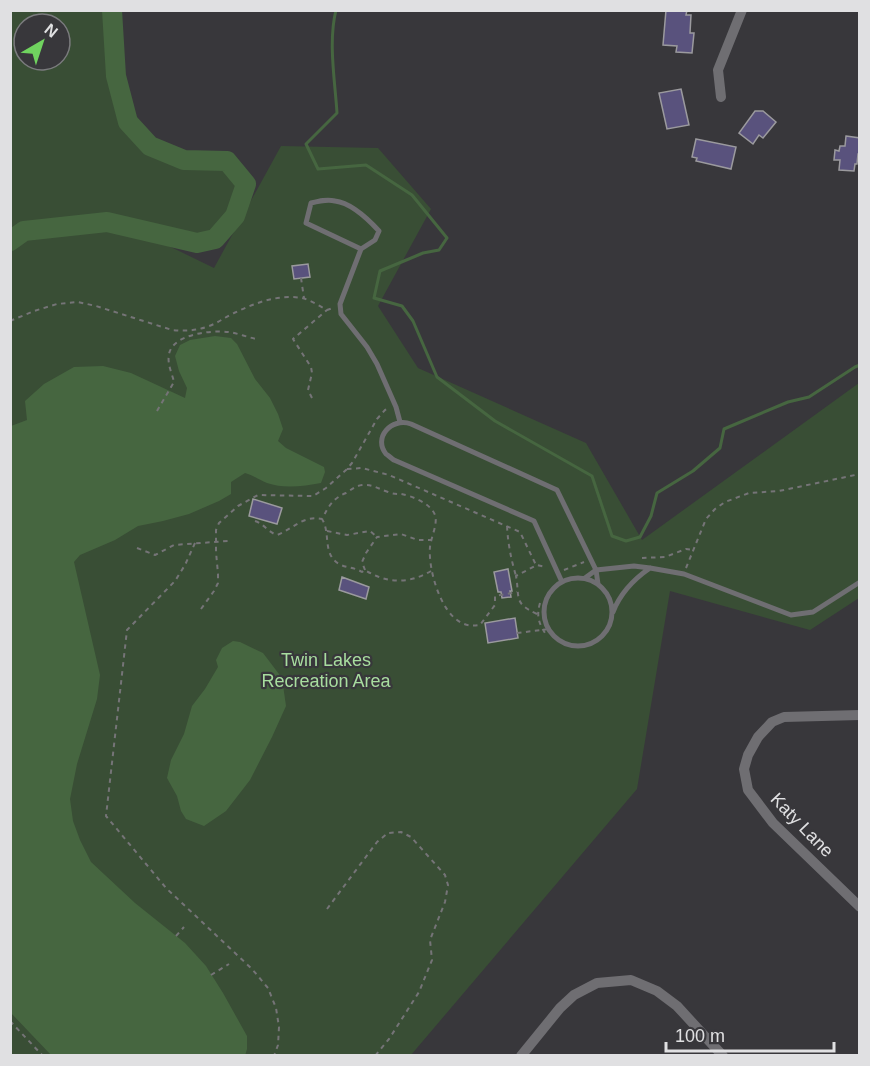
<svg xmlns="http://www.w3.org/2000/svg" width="870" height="1066" viewBox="0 0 870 1066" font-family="Helvetica,sans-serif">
<rect width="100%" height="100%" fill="#38373b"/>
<path fill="#394e35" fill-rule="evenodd" d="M11 11H112L116 76 128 122 150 146 184 159 227 161 246 184 235 216 215 239 197 243 107 222 80 226 142 233 214 268 281 146 378 148 431 209 378 306 418 368 586 443 642 540 859 383V598L810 630 670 591 637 789 411 1055H11V242L52 228 24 231 11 241ZM24 24H60V60H24Z"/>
<path fill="#466640" d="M215 336 231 338 237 344 255 379 270 398 278 414 283 429 278 441 286 448 324 467 325 472 321 483C304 486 284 489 267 483 259 480 253 475 245 473L231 482V494L219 501 189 514 163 521 138 526 115 540 80 555 74 562 100 675 97 699 77 764 70 799 73 821 80 840 91 862 135 903 185 943 206 966 223 993 247 1036V1049L245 1056 51 1055 11 1013V426L27 420 25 401 44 384 74 367 103 366 131 373 185 398 187 388 179 371 175 356 180 345 190 340Z
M233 641 240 642 263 653 282 678 286 706 272 737 250 780 226 811 204 826 186 819 181 811 177 796 167 778 171 760 184 734 192 706 205 689 218 667 216 660 222 648Z"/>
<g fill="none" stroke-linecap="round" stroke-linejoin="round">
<path stroke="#466640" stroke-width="3" d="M336 10C328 42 335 81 337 113L306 144 318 169 366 165 412 195 447 238 439 250 423 253 380 271 374 298 402 306 413 321 437 377 495 421 592 476 612 536 626 541 640 537 651 516 657 493 693 471 720 448 724 429 788 402 809 397 855 367 860 365"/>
<path stroke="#466640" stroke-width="20" d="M10 241 24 231 107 222 197 243 215 239 235 216 246 184 227 161 184 160 150 146 128 122 116 76 112 10"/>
</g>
<path fill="#59527d" stroke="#9b9a9e" stroke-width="1.5" d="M666 10H687L686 15H691L690 33H694L692 53 676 52 677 46 663 45Z
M681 89 689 125 667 129 659 93Z
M755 111H763L776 122 763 138 759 135 753 144 739 133Z
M846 136 860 138V154H858L857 164H855L854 171 839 170 840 160H834L835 150 839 151 840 146H845Z
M696 139 736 147 731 169 696 161 697 158 692 157Z
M308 264 310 277 294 279 292 266Z
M253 499 282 508 277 524 249 516Z
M508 569 512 591H510L511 597 502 598 501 592H498L494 572Z
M342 577 369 587 366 599 339 590Z
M515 618 518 638 488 643 485 623Z"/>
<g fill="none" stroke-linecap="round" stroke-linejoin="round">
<path stroke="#757477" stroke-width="2" stroke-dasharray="4.5 4.5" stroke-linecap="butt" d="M301 278 304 298
M10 321 34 311 57 304 78 302 96 306 172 330C185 331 196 331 209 326 218 323 225 317 234 313 255 303 278 294 302 298 310 300 320 306 327 310L333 308
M312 398 308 390 312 373 311 367 293 339 327 310
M157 411 174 382C172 373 167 364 169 354 173 334 211 330 228 332 237 333 247 337 256 339
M347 469 362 468 389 475 520 532 536 565
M255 521C264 524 268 532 277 535 293 529 303 515 322 519
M507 526C508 544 511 559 516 576
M327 531 347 535 370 531 377 537
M195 543 185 565 175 581 127 630 106 816 166 888 252 969 268 988 276 1008 279 1027 278 1045 274 1056
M137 548 155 555 174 545 228 541
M642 558 665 557 686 549 693 550
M686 568 706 519 715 509 725 502 749 493 779 491 860 474
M365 570 362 562 366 553 377 537 401 534 418 540H431
M564 570 584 562
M431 571C409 584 387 584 365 570L362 572C354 567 346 568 339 564 322 554 331 533 322 519 329 506 332 499 346 493 351 490 355 486 362 485 372 484 379 489 388 492 393 494 397 494 401 494 413 496 431 504 435 515 438 524 431 537 430 547 428 568 440 613 462 623 468 626 474 626 480 625L495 605V596L517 592
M540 603C536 617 539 624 547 636
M201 609 214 591 218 583V574L216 552V530L219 523 238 506 258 495 313 496 326 488 347 469 352 463 377 419 385 410 387 409
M537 614C513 603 520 598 516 576L537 565 546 567
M517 633 549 629
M327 909 377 842 388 833 401 832 411 837 445 875 448 885 445 902 430 940 432 960 419 992 389 1039 375 1056
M176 936 184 927
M211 975 229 964
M10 1021 43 1056"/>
<path stroke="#6f6e72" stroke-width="5" d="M361 249 375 240 379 231C368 219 352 203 335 201 327 199 319 201 311 203L306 223 361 249 340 304 341 314 367 347 377 364 396 407 400 422
M585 578 596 570 634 566 650 568 684 574 791 615 813 612 860 582
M544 612a34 34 0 1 1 68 0a34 34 0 1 1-68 0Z
M562 582 534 521 394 460C393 460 387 454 386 454 373 438 391 417 411 424L557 490 596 570 598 584
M613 612C620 594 634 579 650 568"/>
<path stroke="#6f6e72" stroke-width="10" d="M721 97 718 70 742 10
M860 715 784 717 772 722 758 737 748 755 744 769 748 790 773 823 860 907
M521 1056 560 1008 574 995 597 983 631 980 657 991 677 1006 723 1056"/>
</g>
<g text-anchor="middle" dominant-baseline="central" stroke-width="4.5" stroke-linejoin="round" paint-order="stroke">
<g font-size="18" fill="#a8dd9f" stroke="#38373b">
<text x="326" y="660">Twin Lakes<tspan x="326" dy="21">Recreation Area</tspan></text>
</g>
<g font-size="18" fill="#e0e0e2" stroke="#38373b">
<text transform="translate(802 825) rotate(46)">Katy Lane</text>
</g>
</g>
<rect width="870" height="1066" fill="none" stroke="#e0e0e2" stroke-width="24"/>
<g transform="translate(42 42) rotate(39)"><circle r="28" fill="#38373b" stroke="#7b7b7e" stroke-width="1.5"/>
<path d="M0-4.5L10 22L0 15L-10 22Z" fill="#70d35f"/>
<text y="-9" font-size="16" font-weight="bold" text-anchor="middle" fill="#e0e0e2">N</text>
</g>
<path d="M666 1042v9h168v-9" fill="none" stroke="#e0e0e2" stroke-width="3"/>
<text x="675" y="1042" font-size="18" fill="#e0e0e2" stroke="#38373b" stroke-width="4.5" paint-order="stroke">100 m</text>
</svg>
